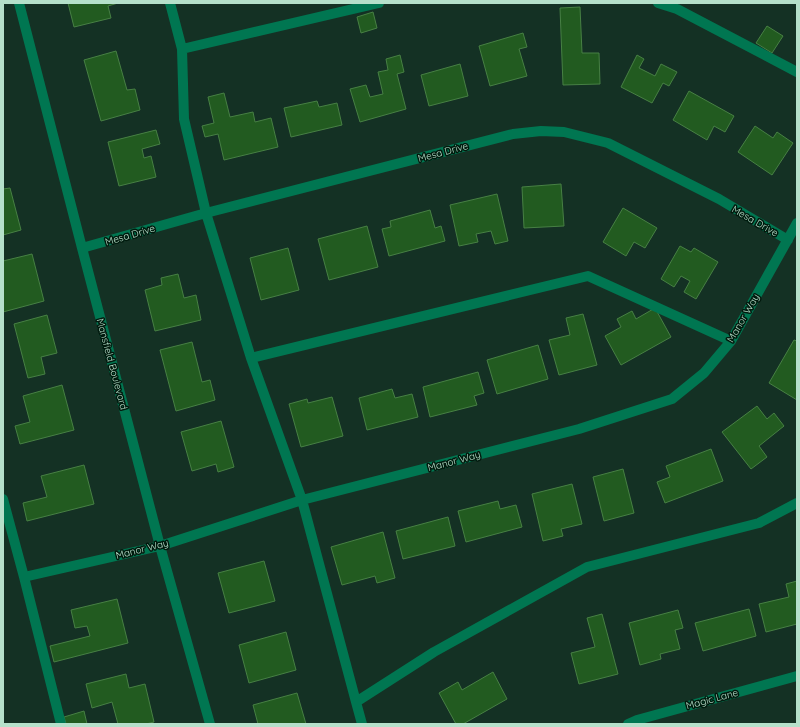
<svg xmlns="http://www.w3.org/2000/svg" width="800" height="727" viewBox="0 0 800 727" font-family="Quicksand,sans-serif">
<rect width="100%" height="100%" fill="#143124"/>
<path fill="#225b20" stroke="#478044" d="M68 3H118L108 6 111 18 74 27Z
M580 7 582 53H599L600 84 563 85 560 8Z
M373 12 377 28 361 33 357 17Z
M767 26 783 36 772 53 756 43Z
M523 33 527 47 519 49 527 76 490 86 479 46Z
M116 51 127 90 135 89 140 110 101 121 84 60Z
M400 55 404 72 397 74 406 109 360 122 350 89 366 85 370 97 383 94 378 72 388 70 386 59Z
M637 55 644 59 639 68 655 76 661 64 677 72 669 86 663 83 652 103 621 87Z
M460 64 468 96 429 106 421 75Z
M689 91 734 116 725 132 714 126 707 140 673 120Z
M224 93 230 117 253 112 255 122 271 118 278 147 224 160 218 134 205 137 202 126 214 123 208 97Z
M317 101 319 107 337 103 342 125 291 137 284 108Z
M755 126 773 138 777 132 793 143 772 175 738 152Z
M156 130 160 144 142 149 144 158 151 156 156 177 119 186 108 142Z
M561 184 564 226 524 228 522 187Z
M10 188 21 230 3 235V189Z
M497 194 508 241 495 244 491 231 476 234 478 242 459 246 450 205Z
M623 208 657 228 645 248 634 242 626 256 603 242Z
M430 210 435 228 441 226 445 241 389 256 382 229 391 227 390 221Z
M367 226 378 267 329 280 318 239Z
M680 246 691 252 694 248 718 262 696 299 684 292 690 281 681 276 674 287 661 279Z
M288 248 299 290 261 300 250 258Z
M32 254 44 301 3 312V261Z
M178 274 184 298 196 295 201 320 155 331 145 290 162 285 161 278Z
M655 308 671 337 621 365 605 336 621 327 617 319 632 311 636 319Z
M583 314 597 365 559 375 549 340 570 335 566 318Z
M47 315 57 353 41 357 45 374 28 378 14 324Z
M794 340 797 341V400L769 383Z
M192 342 202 382 210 380 215 400 176 411 160 350Z
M538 345 548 379 497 394 487 360Z
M478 372 484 393 474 396 477 405 430 417 423 387Z
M62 385 74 430 20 444 15 426 30 422 23 396Z
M392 389 395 398 412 394 418 417 367 430 359 398Z
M332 397 343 436 301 447 289 404 307 399 308 403Z
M757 406 767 419 774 413 784 426 759 446 767 457 751 469 722 432Z
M221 421 234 467 218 472 216 464 192 471 181 432Z
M711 449 723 481 665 503 657 482 670 477 666 466Z
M84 465 94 504 27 521 23 503 47 497 41 476Z
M623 469 634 513 604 521 593 477Z
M572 484 582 524 561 529 563 536 543 541 532 494Z
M498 501 500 509 516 505 522 527 466 542 458 511Z
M448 517 455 546 403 559 396 531Z
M383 532 395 578 377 583 375 576 342 585 331 547Z
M264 561 275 601 229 613 218 573Z
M797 581V624L766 632 759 604 789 597 786 584Z
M117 599 128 643 54 662 50 646 90 636 87 626 75 628 71 610Z
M749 609 756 636 703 651 695 623Z
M678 610 683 628 675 630 680 649 660 654 661 659 640 665 629 623Z
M602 614 618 674 579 684 571 653 595 647 587 618Z
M286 632 296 670 249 683 239 645Z
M493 672 507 699 463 724H456L439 693 458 682 462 690Z
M126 674 129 688 145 684 154 722 146 724H118L112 702 92 708 86 684Z
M297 693 306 724H258L253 705Z
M84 711 87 724H66L64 717Z"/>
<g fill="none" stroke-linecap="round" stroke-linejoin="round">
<path stroke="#007651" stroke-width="10" d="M19 3 82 248 160 546 210 724
M170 3 182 49 184 119 206 213 251 358 302 500 356 702
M658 3 677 9 797 72
M182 49 379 3
M82 248 206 213 513 134 541 131 564 132 608 143 719 199 788 240
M251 358 588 276 731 341
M3 499 24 577 61 724
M24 577 160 546 302 500 579 429 672 399 704 373 731 341 797 223
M362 724 356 702 434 652 587 567 759 523 797 503
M628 724 637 720 797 676"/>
</g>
<g text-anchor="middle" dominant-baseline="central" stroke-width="3" stroke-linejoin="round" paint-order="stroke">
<g font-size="10" fill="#b5e0ca" stroke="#00190d">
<text transform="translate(443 152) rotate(-15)">Mesa Drive</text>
<text transform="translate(755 221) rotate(30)">Mesa Drive</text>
<text transform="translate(130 235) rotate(-16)">Mesa Drive</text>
<text transform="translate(743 318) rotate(-60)">Manor Way</text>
<text transform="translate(112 364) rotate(75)">Mansfield Boulevard</text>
<text transform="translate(454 461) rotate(-15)">Manor Way</text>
<text transform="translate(142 549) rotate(-14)">Manor Way</text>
<text transform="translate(712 699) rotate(-15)">Magic Lane</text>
</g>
</g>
<rect width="800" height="727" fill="none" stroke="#b5e0ca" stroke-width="8"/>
</svg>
